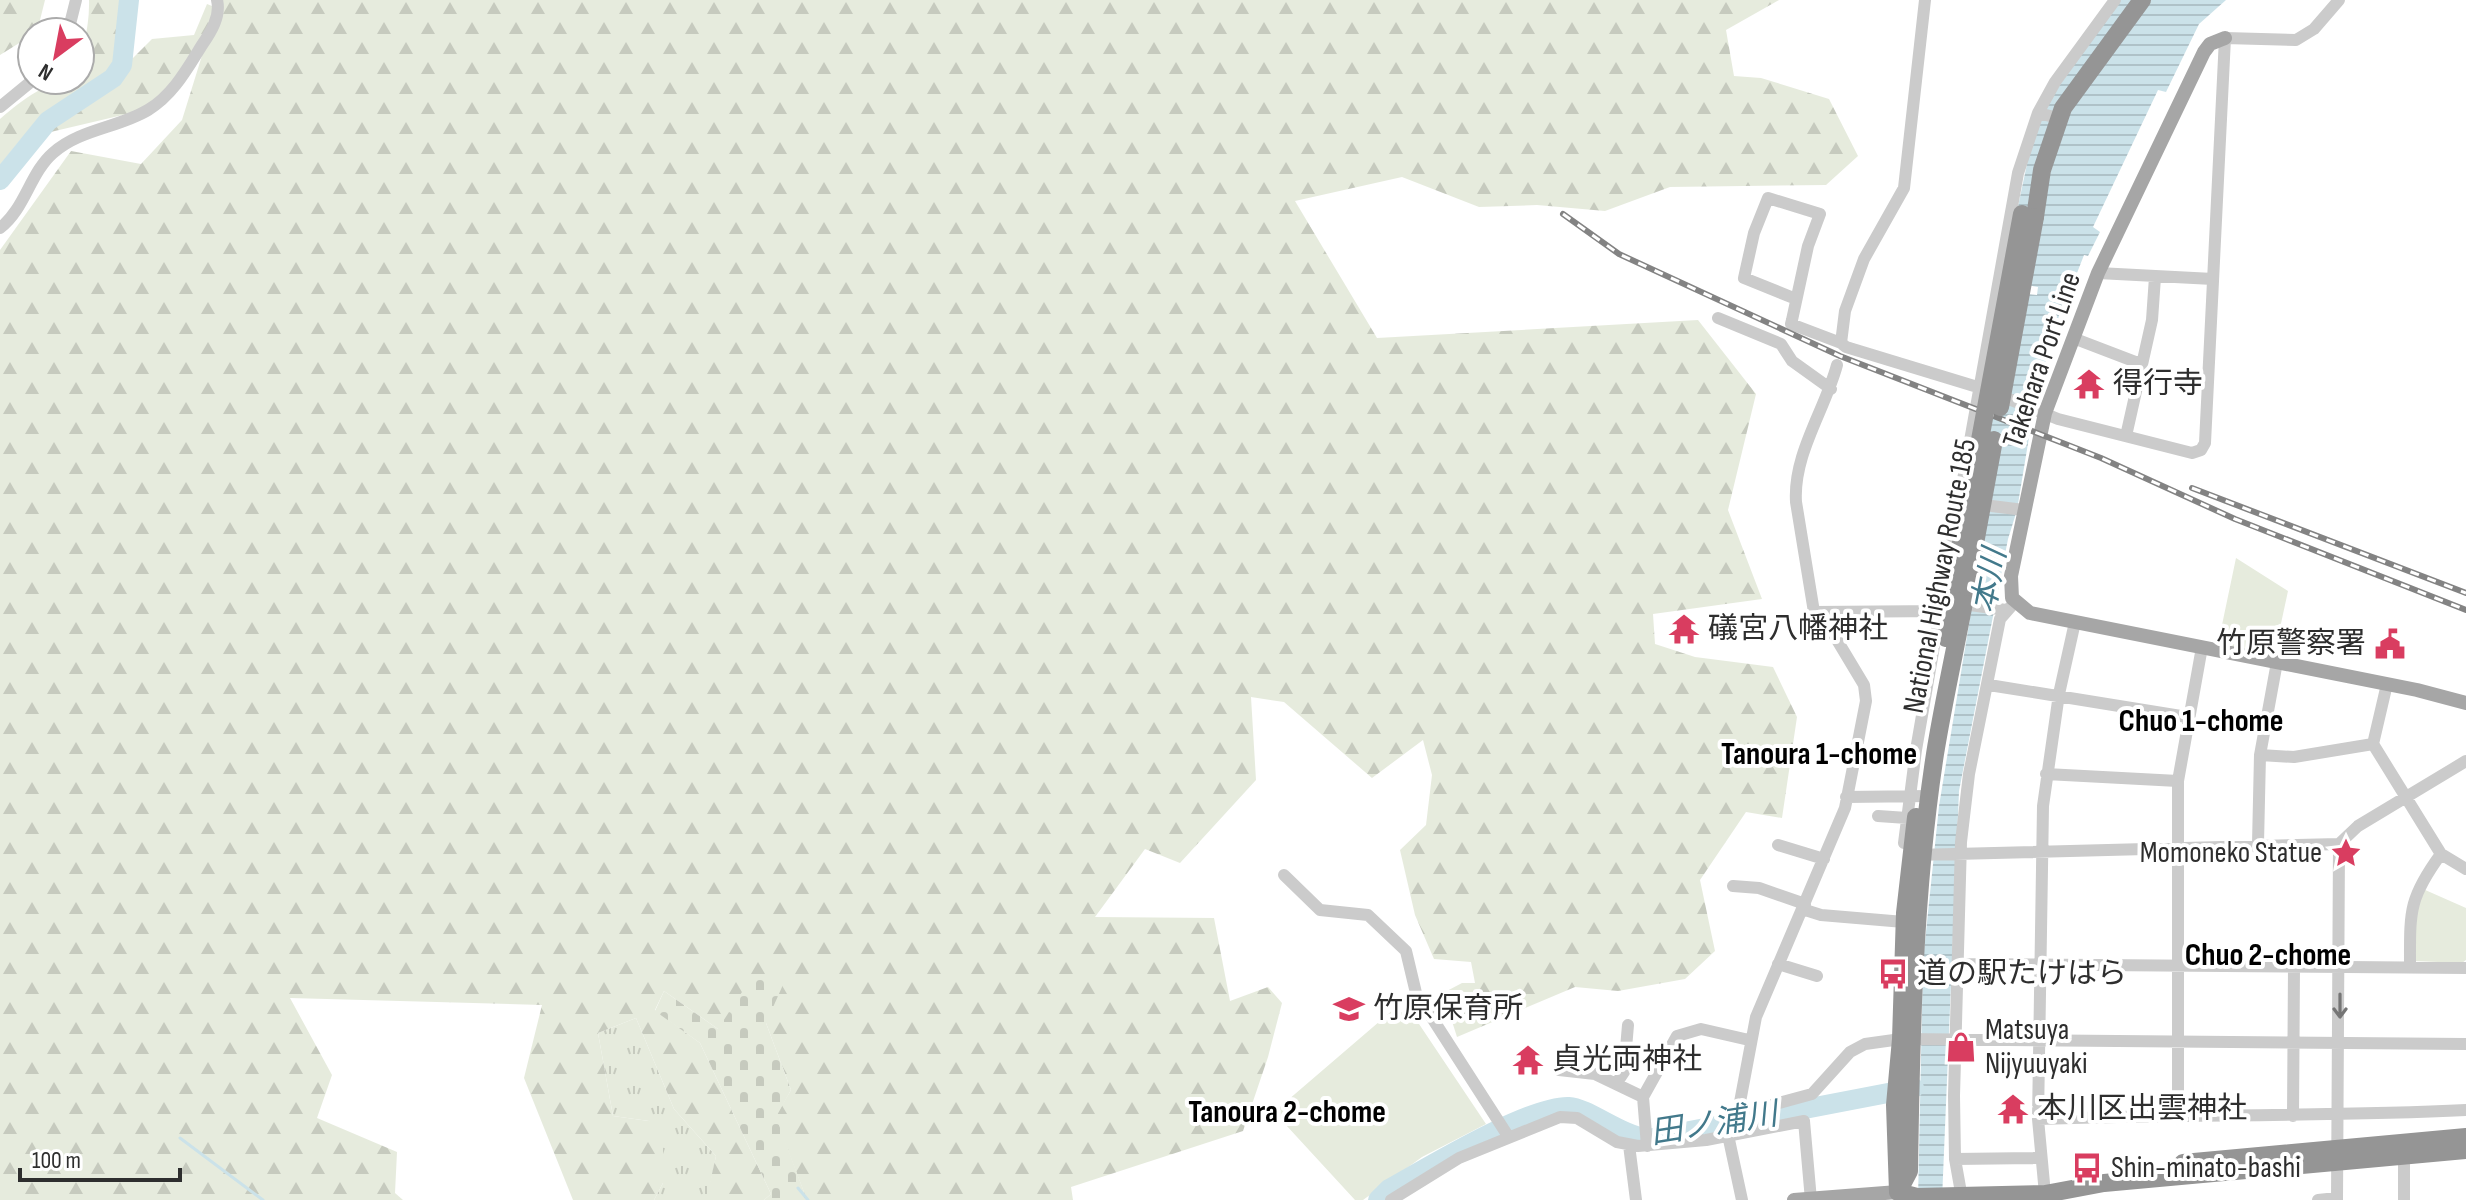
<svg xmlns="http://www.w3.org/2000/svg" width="2466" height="1200" viewBox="0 0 2466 1200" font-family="'Sofia Sans Condensed','Noto Sans JP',sans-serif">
<defs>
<pattern id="grass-tufts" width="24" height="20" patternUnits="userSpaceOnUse" patternTransform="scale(2)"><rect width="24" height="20" fill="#e6ebdd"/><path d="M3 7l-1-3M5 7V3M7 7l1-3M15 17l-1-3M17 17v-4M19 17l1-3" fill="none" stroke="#c6cabe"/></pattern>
<pattern id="forest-firs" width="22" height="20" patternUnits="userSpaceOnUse" patternTransform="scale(2)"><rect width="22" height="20" fill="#e6ebdd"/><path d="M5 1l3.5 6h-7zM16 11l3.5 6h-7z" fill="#c6cabe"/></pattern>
<pattern id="cemetery-stones" width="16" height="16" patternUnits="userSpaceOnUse" patternTransform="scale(2)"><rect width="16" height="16" fill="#e6ebdd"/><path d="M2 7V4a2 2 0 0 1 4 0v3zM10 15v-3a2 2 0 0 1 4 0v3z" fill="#c6cabe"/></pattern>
<pattern id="water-rules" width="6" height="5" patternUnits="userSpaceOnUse" patternTransform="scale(2)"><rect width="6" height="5" fill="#cbe2e9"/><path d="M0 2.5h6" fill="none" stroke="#afc2c8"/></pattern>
</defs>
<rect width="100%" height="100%" fill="#fff"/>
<path fill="url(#grass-tufts)" d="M636 1018 674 1109 716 1156 707 1200H654L663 1183 649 1121 613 1116 598 1033Z"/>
<path fill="url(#forest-firs)" d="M0 0H45L37 32 0 55Z
M89 0H124L119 47 133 58 152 39 194 35 207 4 217 8 220 0H1779L1726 30 1734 76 1761 78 1829 99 1858 156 1826 185 1670 187 1605 211 1537 205 1479 207 1402 177 1295 201 1377 338 1698 320 1756 394 1728 510 1762 599 1653 614 1655 644 1695 657 1773 667 1797 717 1782 818 1746 812 1700 880 1715 951 1685 979 1618 991 1575 987 1457 1037 1443 993 1462 983H1475L1471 962 1434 959 1415 915 1400 850 1426 825 1432 775 1423 740 1372 778 1284 702 1251 697 1256 780 1180 863 1145 849 1095 917 1214 918 1230 1001 1268 987 1282 1003 1268 1057 1243 1131 1071 1187 1073 1200H807L775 1117 791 1090 766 1023 718 1029 664 991 655 1010 700 1043 771 1194 764 1200H706L716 1156 674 1109 636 1018 598 1033 613 1116 649 1121 663 1134V1183L654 1200H573L524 1078 542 1005 290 998 332 1075 317 1118 397 1152 395 1193 403 1200H0V250L71 151 141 164 182 120 209 33 175 82 144 110 21 139 0 165V119C25 98 46 80 80 80 80 52 90 30 89 0Z"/>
<path fill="url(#cemetery-stones)" d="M753 975 786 978 766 1023 791 1090 776 1117 807 1200H764L771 1194 700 1043 655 1011 664 991 718 1029Z"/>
<path fill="#e6ebdd" d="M2236 558 2288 591 2274 656 2218 644Z
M2423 889 2466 908V960L2462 963 2414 961V917Z
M1394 1009 1415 1018 1486 1124 1422 1157 1363 1200H1355L1274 1112Z"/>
<path fill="url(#water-rules)" d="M2119 0H2226L2199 24 2166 92 2158 90 2093 227 2100 232 2088 256 2084 255 2077 273H2064L2061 290H2056L2055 300 2063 302 2036 395 2017 510 2008 539 1959 791 1942 1200H1918L1923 961 1939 806 1975 588 2002 291 2037 295 2038 287 2002 281 2033 136 2045 106Z"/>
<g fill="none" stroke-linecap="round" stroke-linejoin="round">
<path stroke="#cbe2e9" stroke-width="3" d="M180 1138 263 1200
M798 1188 808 1200"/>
<path stroke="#cbe2e9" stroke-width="20" d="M0 180 48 121 113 78 122 65 129 0
M1378 1200 1389 1189C1425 1169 1530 1105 1569 1107 1588 1108 1620 1135 1648 1139L1914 1088"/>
<path stroke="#cbcbcb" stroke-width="12" d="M1925 0 1904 188 1864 259 1845 311 1841 343 1846 347 1984 389 2058 419 2192 453 2201 450 2205 443 2225 38 2296 40 2314 29 2339 0
M68 32 76 0
M0 107 33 80
M2038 113 2055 82 2115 0
M0 228C25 209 30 173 53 153 80 129 118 128 148 110 173 95 187 69 202 45 211 32 221 16 217 0
M2098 273 2213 279
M1796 299 1744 278 1754 233 1768 198 1820 214 1808 246 1792 320 1791 324 1841 343
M1718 318 1781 344 1792 361 1831 389
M2073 338 2141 364
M2126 436 2152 320 2155 277
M2024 510 1959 502 2018 173 2038 113 2058 118
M1970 605 2006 610
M1814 612 1943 611
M1989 685 2187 717
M2373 744 2387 684
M2260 755 2294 757 2373 744 2441 854 2466 869
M2046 774 2178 781
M1846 797 1930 796
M1878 816 1907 818
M1904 843 1916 750 1959 502
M2258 844 2260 755 2277 662
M1778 845 1824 859
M1915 855 2339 844 2358 826 2466 761
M1284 875 1320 910 1368 915 1406 951 1416 993 1508 1136
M1733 886 1759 888 1805 904
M1802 909 1821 915 1904 922
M1778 964 1817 976
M1958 964 2466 968
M2410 967C2410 912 2408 899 2441 854
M1559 1070 1595 1074 1643 1097 1647 1146
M1616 1084 1624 1072 1628 1025
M1643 1097 1677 1036 1701 1029 1749 1040
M1735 1115 1812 1094 1850 1052 1865 1044 1901 1039 2466 1044
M2178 1115V781L2202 647
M2293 1116 2294 967
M2038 1119C2181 1114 2323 1117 2466 1110
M1734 1134 1756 1017 1845 808 1866 701 1864 685 1828 625 1814 612 1796 502C1793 454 1825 410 1837 365
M1728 1135 1742 1200
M1629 1145 1636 1200
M1955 1159 2041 1158
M1960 1187 1955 1159 1954 1096 1961 842 1969 774 2000 619 2014 603
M2045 1194 2038 1119 2043 806 2059 694 2075 622
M1391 1200 1459 1158 1560 1117 1577 1118 1617 1142 1638 1146 1706 1140 1804 1121 1811 1200
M2318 1200 2337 1198
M2337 1200 2339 844
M2404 1200V1156"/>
<path stroke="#a6a6a6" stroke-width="14" d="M2225 38 2210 44 2204 52 2098 273 2045 413 2011 576 2012 598 2030 613 2417 690 2466 703
M1794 1200 1898 1192"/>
<path stroke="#959595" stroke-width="18" d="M2035 217 2042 170 2063 108 2142 0
M1946 638 1953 585
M2183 1163 2466 1137
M1898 1192 1909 1171C1911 1032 1914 891 1935 754 1944 698 1957 642 1967 587
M1898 1192 1895 1105 1901 1039 1905 913 1916 817
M1898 1192 1917 1197 2045 1194 2104 1183 2466 1150"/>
<g stroke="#838383" stroke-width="6">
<path id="rail" d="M1563 214 1619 254 1840 356 2101 458 2235 519 2466 610
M2192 488 2466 593"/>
</g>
<use href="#rail" stroke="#fff" stroke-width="3" stroke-dasharray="9" stroke-linecap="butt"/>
<path stroke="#959595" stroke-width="18" d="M2000 407 2035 217
M1953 585 2022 214
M1967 587 1994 440"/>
</g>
<defs><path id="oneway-shaft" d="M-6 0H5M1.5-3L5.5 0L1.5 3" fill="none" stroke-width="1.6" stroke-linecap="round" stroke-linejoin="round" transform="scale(2)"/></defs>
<use stroke="#757575" href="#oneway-shaft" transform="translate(2340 1006) rotate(90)"/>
<defs>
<g id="temple-bare" transform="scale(2.4)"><path d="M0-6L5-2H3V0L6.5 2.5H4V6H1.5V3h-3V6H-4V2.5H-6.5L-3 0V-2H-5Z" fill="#d93d60" stroke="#fff" stroke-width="2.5" paint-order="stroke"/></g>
<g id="civic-bare" transform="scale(2.4)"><path d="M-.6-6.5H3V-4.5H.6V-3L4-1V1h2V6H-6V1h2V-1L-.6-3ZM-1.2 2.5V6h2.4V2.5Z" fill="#d93d60" stroke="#fff" stroke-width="2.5" paint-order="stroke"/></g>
<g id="sight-bare" transform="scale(2.4)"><path d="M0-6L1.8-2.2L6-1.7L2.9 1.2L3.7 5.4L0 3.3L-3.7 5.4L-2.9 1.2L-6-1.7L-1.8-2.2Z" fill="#d93d60" stroke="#fff" stroke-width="2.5" paint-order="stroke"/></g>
<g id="bus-bare" transform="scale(2.4)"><path d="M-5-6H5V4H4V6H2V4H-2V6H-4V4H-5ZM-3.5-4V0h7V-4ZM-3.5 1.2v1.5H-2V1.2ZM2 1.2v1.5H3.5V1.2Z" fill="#d93d60" stroke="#fff" stroke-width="2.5" paint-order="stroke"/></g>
<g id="school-bare" transform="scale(2.4)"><path d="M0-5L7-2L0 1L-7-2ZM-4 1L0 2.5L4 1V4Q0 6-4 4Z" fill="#d93d60" stroke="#fff" stroke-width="2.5" paint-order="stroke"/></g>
<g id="shop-bare" transform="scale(2.4)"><path d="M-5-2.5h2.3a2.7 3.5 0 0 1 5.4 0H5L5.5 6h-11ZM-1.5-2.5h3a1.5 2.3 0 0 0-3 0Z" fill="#d93d60" stroke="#fff" stroke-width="2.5" paint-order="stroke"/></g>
</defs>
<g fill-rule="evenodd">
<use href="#temple-bare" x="2089" y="384"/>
<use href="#temple-bare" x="1684" y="629"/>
<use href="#civic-bare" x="2390" y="644"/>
<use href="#sight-bare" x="2346" y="853"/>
<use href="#bus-bare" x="1893" y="974"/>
<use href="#school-bare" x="1349" y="1009"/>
<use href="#shop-bare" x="1961" y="1047"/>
<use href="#temple-bare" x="1528" y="1060"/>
<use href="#temple-bare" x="2013" y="1109"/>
<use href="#bus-bare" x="2087" y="1168"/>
</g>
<g text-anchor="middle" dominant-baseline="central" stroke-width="8" stroke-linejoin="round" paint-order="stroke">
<g font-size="30" fill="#2e2e2e" stroke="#fff">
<text transform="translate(2042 360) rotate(-71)">Takehara Port Line</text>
<text transform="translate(1940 576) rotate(-79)">National Highway Route 185</text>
</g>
<g font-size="30" fill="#2e2e2e" stroke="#fff" text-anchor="start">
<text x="2113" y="384">得行寺</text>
<text x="1708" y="629">礒宮八幡神社</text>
<text x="2366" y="644" text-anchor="end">竹原警察署</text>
<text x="2322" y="853" text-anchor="end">Momoneko Statue</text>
<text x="1917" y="974">道の駅たけはら</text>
<text x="1373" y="1009">竹原保育所</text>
<text x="1985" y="1030">Matsuya<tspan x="1985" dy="34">Nijyuuyaki</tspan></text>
<text x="1552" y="1060">貞光両神社</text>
<text x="2037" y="1109">本川区出雲神社</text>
<text x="2111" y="1168">Shin-minato-bashi</text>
</g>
<g font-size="32" font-style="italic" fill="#42798b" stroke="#fff">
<text transform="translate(1990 581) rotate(-79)">本川</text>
<text transform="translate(1714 1124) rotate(-9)">田ノ浦川</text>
</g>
<g font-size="32" font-weight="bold" fill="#000" stroke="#fff">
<text x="2201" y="721">Chuo 1-chome</text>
<text x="1819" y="754">Tanoura 1-chome</text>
<text x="2268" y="955">Chuo 2-chome</text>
<text x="1287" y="1112">Tanoura 2-chome</text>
</g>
</g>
<g transform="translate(56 56) rotate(212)"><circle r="38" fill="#ffffff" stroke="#ababab" stroke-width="2"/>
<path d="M0-6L14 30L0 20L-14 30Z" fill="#d93d60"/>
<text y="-12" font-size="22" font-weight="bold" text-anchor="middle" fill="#2e2e2e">N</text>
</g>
<path d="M20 1168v12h160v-12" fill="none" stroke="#2e2e2e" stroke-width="4"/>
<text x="32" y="1168" font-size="24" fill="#2e2e2e" stroke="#ffffff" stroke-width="6" paint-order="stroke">100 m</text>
</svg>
